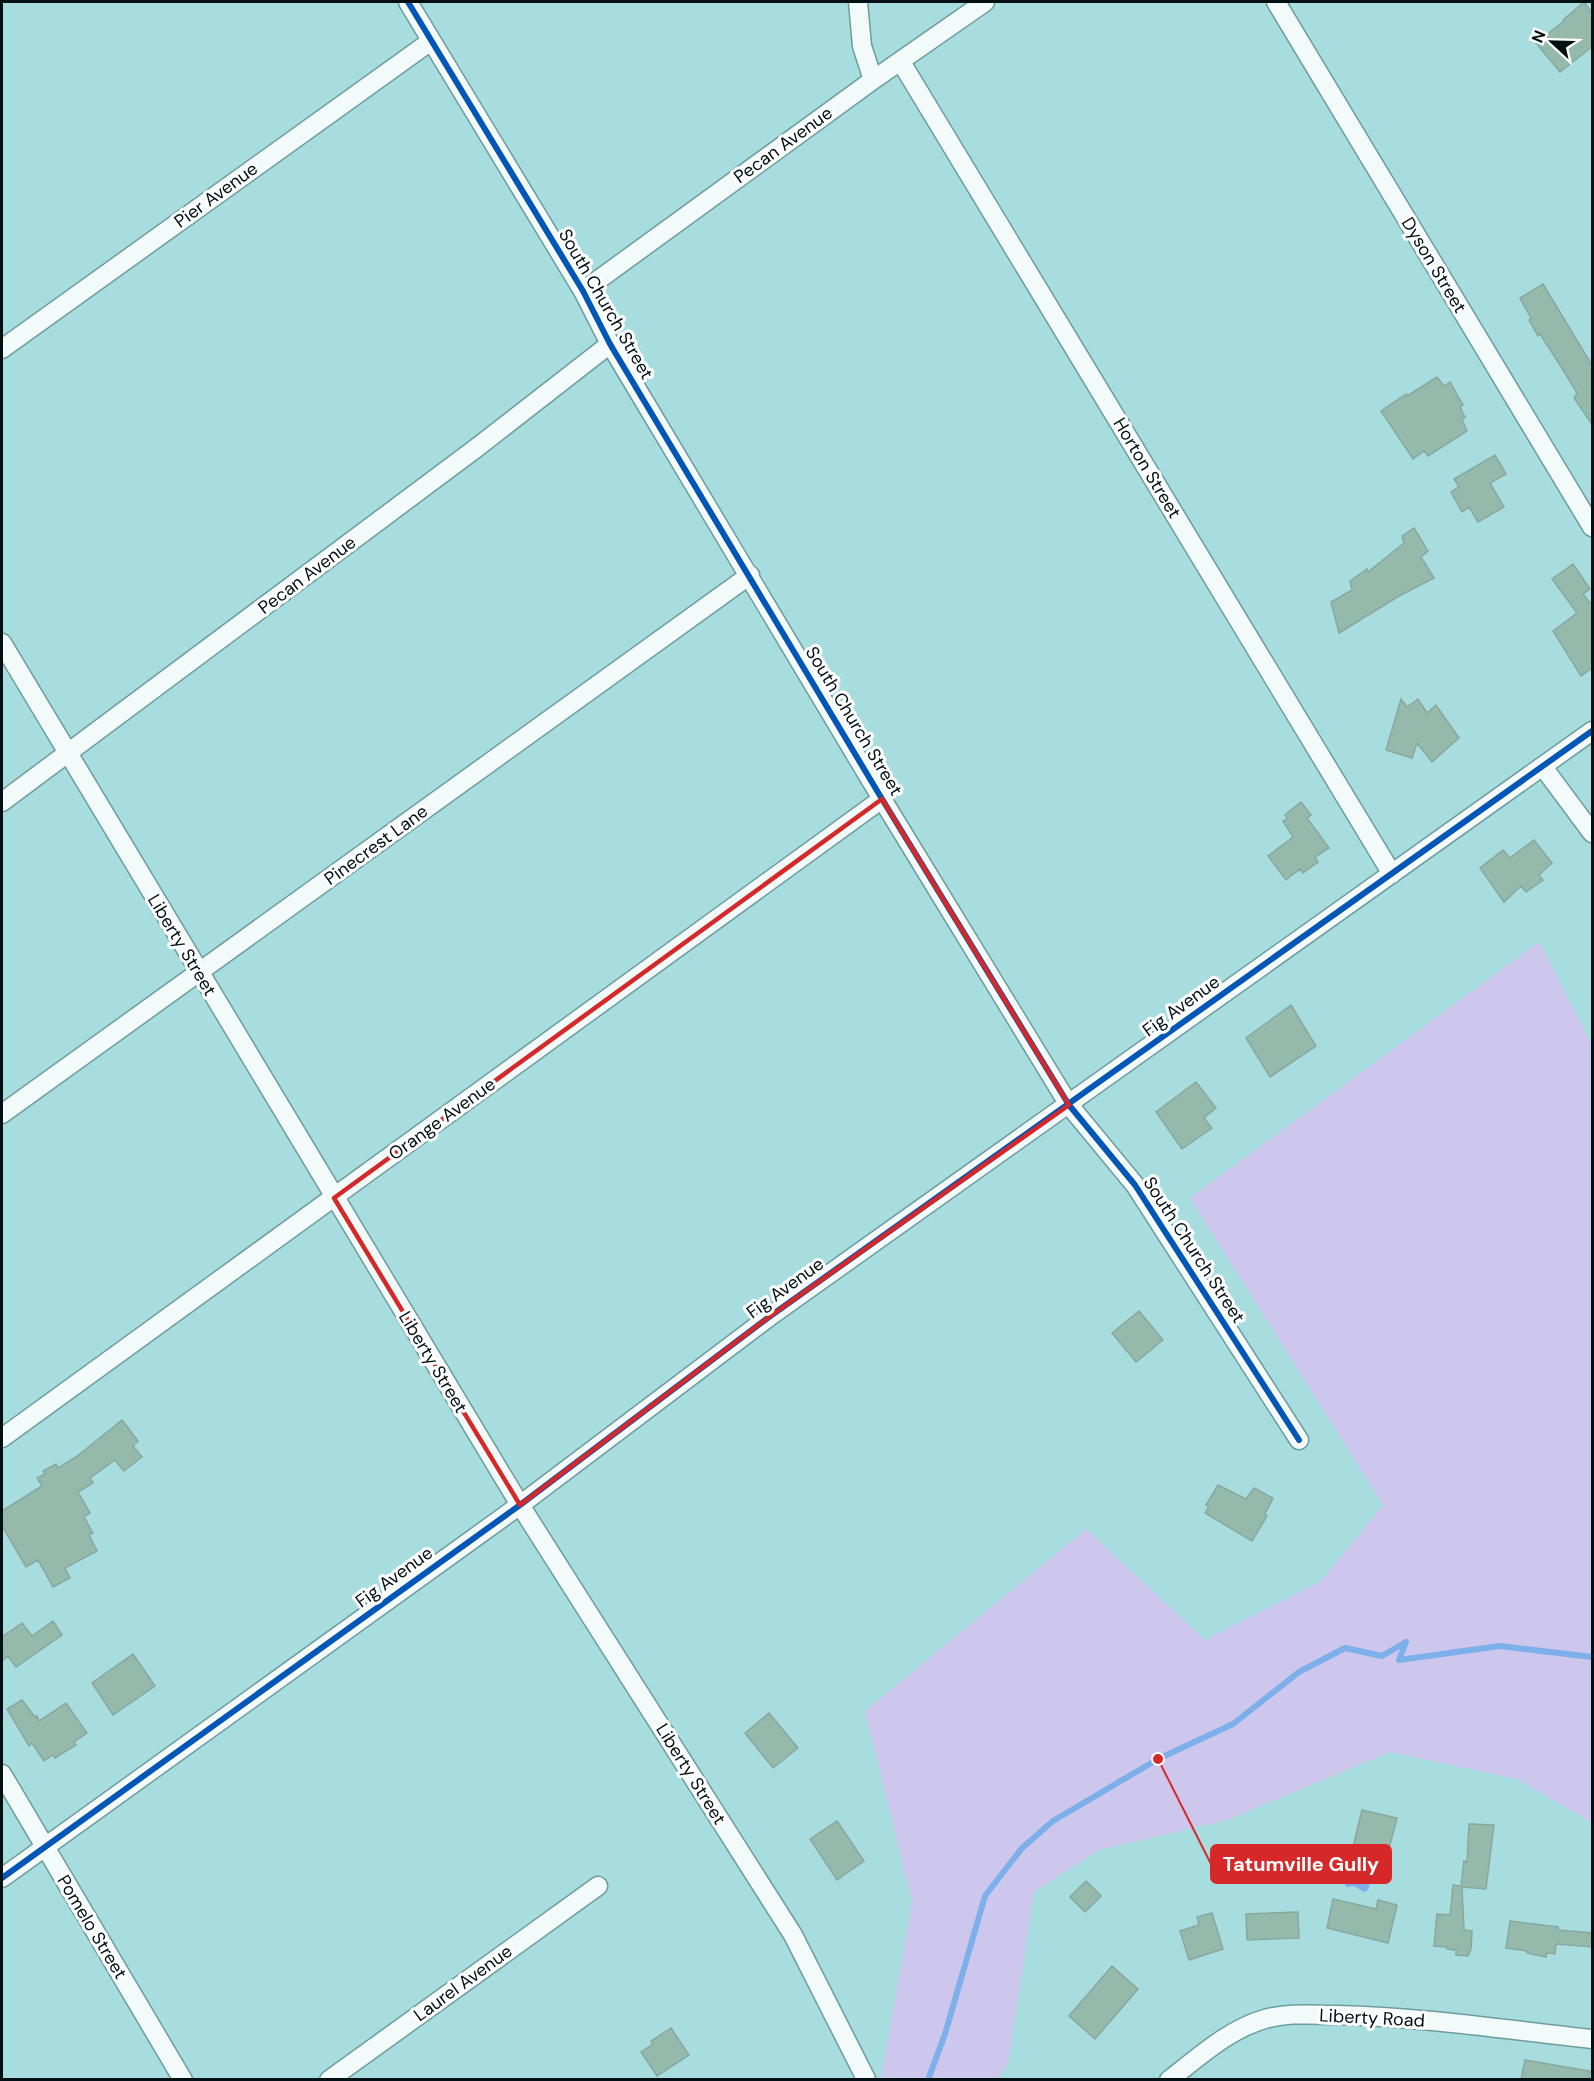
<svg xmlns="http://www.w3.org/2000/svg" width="1594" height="2081" viewBox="0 0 1594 2081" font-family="'DM Sans',sans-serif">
<rect width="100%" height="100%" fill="#a8dde0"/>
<path fill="#cdc7ed" d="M1539 942 1592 1045V1823L1517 1779 1390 1752 1227 1820 1099 1850 1034 1892 1008 2064 998 2079H881L912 1902 865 1711 1086 1529 1205 1640 1321 1581 1383 1505 1190 1198Z"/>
<path fill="#7db0ea" d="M1348 1869 1358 1873H1366L1371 1879 1368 1890 1364 1892 1354 1886 1346 1887 1343 1874Z"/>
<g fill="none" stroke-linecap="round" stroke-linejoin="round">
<path stroke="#7db0ea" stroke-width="6" d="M928 2080 945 2034 985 1896 1022 1848 1053 1821 1158 1759 1233 1724 1299 1672 1345 1648 1382 1656 1406 1642 1399 1660 1500 1646 1592 1657"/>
</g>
<path fill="#95baab" stroke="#88a89f" stroke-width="1.5" d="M1584 2 1593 14V46L1560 72 1536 43 1564 21 1563 20Z
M1543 284 1593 367V426L1574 398 1577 393 1565 373 1540 334 1538 336 1529 320 1531 318 1520 298Z
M1437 377 1444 386 1450 382 1463 405 1460 407 1465 417 1462 420 1467 431 1428 456 1424 451 1413 459 1381 411 1406 394 1407 396Z
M1495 455 1506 474 1490 483 1504 507 1478 522 1469 507 1462 512 1451 492 1459 487 1454 479Z
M1414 528 1428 551 1421 557 1434 578 1399 596 1339 633 1331 602 1352 590 1350 581 1367 569 1368 572 1404 543 1402 536Z
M1573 564 1590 589 1583 594 1590 603 1593 601V667L1581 676 1553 631 1577 613 1552 579Z
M1401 699 1407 707 1418 699 1427 713 1436 705 1459 738 1432 762 1417 743 1412 758 1386 750Z
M1301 802 1311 815 1307 818 1329 848 1315 857 1318 862 1303 873 1300 869 1286 880 1268 856 1293 837 1283 821 1287 819 1285 815Z
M1534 840 1552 863 1539 875 1543 880 1526 892 1521 886 1504 902 1480 868 1503 850 1510 858Z
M1291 1005 1316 1046 1270 1077 1246 1038Z
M1196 1082 1216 1108 1204 1118 1212 1128 1182 1149 1156 1112Z
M1139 1311 1163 1340 1136 1362 1112 1333Z
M122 1420 138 1441 133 1446 142 1457 124 1471 115 1460 90 1478 93 1483 78 1492 90 1513 84 1517 93 1533 89 1535 97 1551 65 1568 70 1578 53 1587 38 1560 26 1567 2 1526V1511L42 1486 37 1478 45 1474 43 1471 56 1464 58 1468 76 1457Z
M1218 1485 1246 1499 1254 1488 1273 1498 1265 1514 1267 1516 1252 1541 1205 1513 1209 1506 1206 1505Z
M53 1621 62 1635 16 1667 8 1656 2 1661V1637L22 1623 32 1636Z
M133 1654 155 1686 113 1715 92 1683Z
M22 1700 35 1717 37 1716 39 1721 66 1703 87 1733 74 1742 76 1745 55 1758 53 1755 44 1761 32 1743 29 1746 7 1709Z
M769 1713 798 1748 773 1768 745 1733Z
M1362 1810 1397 1818 1387 1856 1353 1847Z
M837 1821 864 1861 837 1880 810 1839Z
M1469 1824 1494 1825 1486 1889 1462 1887 1464 1930 1472 1931 1471 1949 1468 1956 1456 1955V1950L1447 1949V1947L1434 1946 1437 1914 1450 1915 1453 1885 1461 1886 1464 1861 1467 1862Z
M1086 1881 1101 1896 1085 1912 1070 1897Z
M1333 1899 1376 1909 1378 1900 1397 1905 1388 1943 1327 1928Z
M1298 1912 1299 1938 1247 1940 1246 1914Z
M1212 1913 1223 1949 1189 1960 1180 1931 1199 1925 1197 1917Z
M1510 1921 1558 1927V1930L1593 1933V1947L1556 1944 1555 1954 1547 1953 1546 1957 1527 1953V1951L1506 1948Z
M1112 1966 1138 1989 1095 2039 1069 2016Z
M671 2028 689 2055 657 2076 641 2052 653 2044 651 2041Z
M1525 2060 1590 2071 1589 2079H1521Z"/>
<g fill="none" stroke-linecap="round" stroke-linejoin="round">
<g stroke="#6e9c9d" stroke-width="21">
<path id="minor" d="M408 2 583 291 610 344 882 799 1069 1105 1135 1185 1299 1440
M858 2 862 46 873 80
M1276 2 1592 527
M901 62 1392 874
M583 291 873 80 985 2
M2 349 431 41
M2 643 520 1505 793 1935 866 2079
M1543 767 1592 833
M2 802 475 449 610 344
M2 1114 750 575
M2 1438 882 799
M2 1774 183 2080
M2 1878 520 1505 769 1317 1592 731
M329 2080 598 1886
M1169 2080C1199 2057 1229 2029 1265 2019 1289 2012 1314 2015 1338 2015 1423 2017 1508 2030 1592 2039"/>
</g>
<use href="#minor" stroke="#f2fafa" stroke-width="18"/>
<g stroke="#fff" stroke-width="10">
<path id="cycleway" d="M408 2 583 291 610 344 882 799 1069 1105 1135 1185 1299 1440
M2 1878 520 1505 769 1317 1592 731"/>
</g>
<use href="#cycleway" stroke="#0057b8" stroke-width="6"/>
</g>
<path fill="none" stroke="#d62828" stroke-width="4.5" stroke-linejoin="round" d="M882 799 1069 1105 769 1317 520 1505 334 1198Z"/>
<g text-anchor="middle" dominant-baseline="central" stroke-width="6" stroke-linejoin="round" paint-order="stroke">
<g font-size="18" fill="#001012" stroke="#fff">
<text transform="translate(783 145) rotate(-36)">Pecan Avenue</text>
<text transform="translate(216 195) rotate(-36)">Pier Avenue</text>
<text transform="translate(1434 265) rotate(59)">Dyson Street</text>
<text transform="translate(606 304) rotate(60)">South Church Street</text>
<text transform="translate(1147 468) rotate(59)">Horton Street</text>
<text transform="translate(307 575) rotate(-37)">Pecan Avenue</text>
<text transform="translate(854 721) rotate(59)">South Church Street</text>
<text transform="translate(376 845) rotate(-36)">Pinecrest Lane</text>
<text transform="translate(182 945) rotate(59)">Liberty Street</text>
<text transform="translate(1181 1006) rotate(-36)">Fig Avenue</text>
<text transform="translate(442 1119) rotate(-36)">Orange Avenue</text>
<text transform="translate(1194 1250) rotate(57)">South Church Street</text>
<text transform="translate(785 1288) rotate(-36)">Fig Avenue</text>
<text transform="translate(433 1362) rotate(59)">Liberty Street</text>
<text transform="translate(394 1577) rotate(-36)">Fig Avenue</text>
<text transform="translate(691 1774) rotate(58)">Liberty Street</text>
<text transform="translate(92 1927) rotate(59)">Pomelo Street</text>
<text transform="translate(463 1983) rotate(-36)">Laurel Avenue</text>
<text transform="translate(1372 2018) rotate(3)">Liberty Road</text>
</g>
</g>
<path fill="none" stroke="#d62828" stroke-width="2" d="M1158 1759L1211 1864"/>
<circle fill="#d62828" stroke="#fff" stroke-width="2" cx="1158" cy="1759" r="6"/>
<rect fill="#d62828" stroke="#d62828" stroke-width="2" x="1211" y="1845" width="180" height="38" rx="6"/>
<g font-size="20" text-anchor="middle" font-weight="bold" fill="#fff">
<text x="1301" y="1871">Tatumville Gully</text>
</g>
<rect width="1594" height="2081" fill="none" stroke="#001012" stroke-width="6"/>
<g transform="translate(1552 42) rotate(292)" stroke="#ffffff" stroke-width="4.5" paint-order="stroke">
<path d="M0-4.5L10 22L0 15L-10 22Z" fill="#001012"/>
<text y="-9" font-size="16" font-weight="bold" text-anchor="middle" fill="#001012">N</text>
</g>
</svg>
